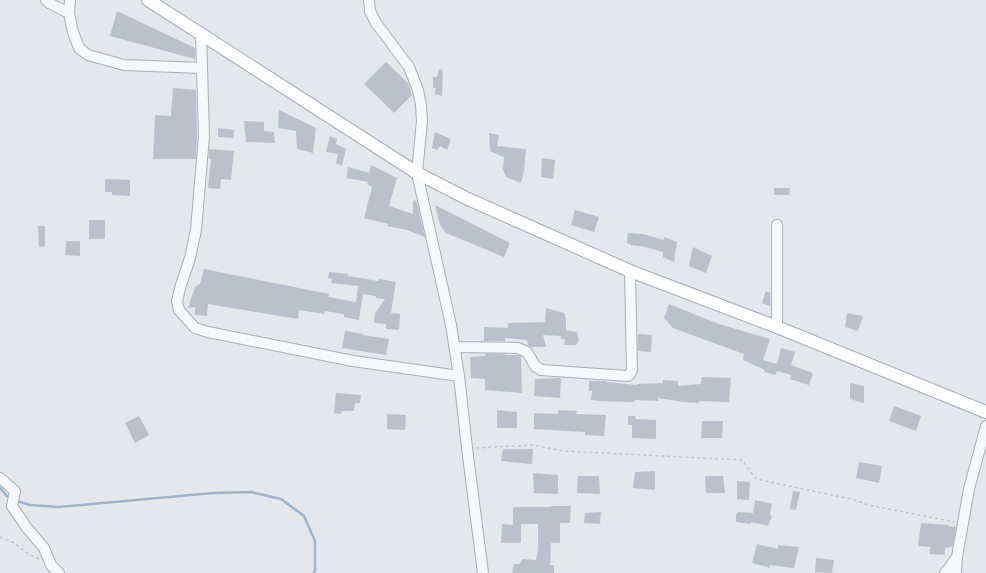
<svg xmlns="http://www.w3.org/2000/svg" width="986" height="573" viewBox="0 0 986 573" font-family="Mulish,sans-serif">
<rect width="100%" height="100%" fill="#e4e7ec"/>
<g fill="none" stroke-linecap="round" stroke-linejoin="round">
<path stroke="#9fb4cc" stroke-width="2.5" d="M0 488 7 496
M20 502 30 505 59 507 213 493 251 492 281 499 304 516 315 541V570L314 573"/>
</g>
<path fill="#bbc0ca" d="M117 11 195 48V59L110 36Z
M386 62 408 83 412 95 394 113 364 84Z
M439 69 443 70 442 96 434 94 436 88H433V77H437Z
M173 88 196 90 197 136 196 159H153L155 115 171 116Z
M279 110 316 128 313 153 297 149 296 131 278 128Z
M244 121 264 122V131L274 132 275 143 246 142Z
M218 128 234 130 233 138 218 137Z
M435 132 451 139 447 150 440 146 437 150 432 148Z
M489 133 499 135 497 146 526 149 524 171 521 183 506 177 503 169 504 157 490 151Z
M330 136 337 139 336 144 346 149 342 166 336 163 338 154 326 152Z
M209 149 234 151 231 180 221 179 220 189 208 188 211 159H209Z
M542 158 555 160 553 179 541 177Z
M371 165 397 178 389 206 413 214V201L416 200 425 237 407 230 387 226 388 224 364 218 372 187 367 184 368 182 347 178 348 167 369 173Z
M105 179 130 180V196L112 195V192H105Z
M774 188H790L789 195H774Z
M435 205 510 243 504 257 446 233 440 225Z
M575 210 599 217 594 232 571 225Z
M89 220H105V239H89Z
M38 226H45V246L39 247Z
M628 233 643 234 664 240V237L677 242 674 262 663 257V252L641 246 630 245V244L627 243Z
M66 241H80V256L65 255Z
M693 247 712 256 706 273 689 266Z
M204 269 329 294 328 297 356 302 358 286 331 283 332 279 328 278 329 272 348 274V276L378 281 379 279 396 282 391 313 400 314 399 330 386 329V324L374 323 375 313 385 299 376 298V296L363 294 359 320 344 317V314L325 311 324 314 299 310 298 319 208 304 207 316 195 315V307L188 308 195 287 200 284Z
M766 291 770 293V306L762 303Z
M669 304 719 324 770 339 763 360 777 364 781 348 795 352 791 365 813 373 809 385 790 379 791 375 777 371 775 375 764 372 765 370 743 360 744 354 673 328 664 318Z
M546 308 564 313 566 318V330L577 332 579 341 576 345H564L565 339H561V336L543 335 546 347H531L528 345 527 340 505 338V341H484V327L508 328V323L545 322Z
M847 313 863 316 858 331 845 327Z
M345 331 363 334V335L389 339 386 355 342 348Z
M638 334 652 335 651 352 638 351Z
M485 354H505V355H517L521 356 522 393 485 390V379L471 378 470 357 485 356Z
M702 377 731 378 729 402 699 401V403L683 402 658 398V401L635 400V402L600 401 591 400 592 391H589V381H606V382L637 385V384L663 383V380L678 381V386L701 384Z
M561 378 560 398 534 396 535 379Z
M850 383 864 386V403L850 399Z
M336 393 361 395 360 403H355L354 411H342L341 414 334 413Z
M894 406 921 416 916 431 889 421Z
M497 410 517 412V428H497Z
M558 410 577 411 576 414 606 415 604 436 585 435V432L534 429V413L558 414Z
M387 414 406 415 405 430 387 429Z
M139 416 149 435 135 443 125 423Z
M628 416H635L636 419 656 420V439L632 438V425H628Z
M702 421H723L722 438H701Z
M503 449H533L532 464 501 461Z
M859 462 882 466 879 483 856 478Z
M655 471V490L633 488 635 472Z
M533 473 558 475V494L534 493Z
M578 476H599L600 494 577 493Z
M705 476H723L725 493H706Z
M737 481 750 482 749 500 737 499Z
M793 491 800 492 796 510 790 509Z
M755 500 772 504 770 515 772 516 768 526 751 522V524L736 522V514L738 512 753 513Z
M551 506H571L570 523H560V543H551L550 565H554V573H512L514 564H520L522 559 536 560 538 549V524H521V543H501L502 524 513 525V507H551Z
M601 512 600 524 584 523 585 513Z
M921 523 948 525V526L956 527 953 545 951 547 945 548V555L930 554V547L918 546Z
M757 544 778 549V545L799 547 794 568 770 565V568L752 563Z
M816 558 834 560 832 573 815 572Z"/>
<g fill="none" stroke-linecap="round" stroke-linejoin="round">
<g stroke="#a9aeb7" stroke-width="12">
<path id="minor" d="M46 0 49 3 69 13
M70 0 69 13 73 32 79 48 88 55 124 65 202 68
M369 0 370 11 376 23 409 67 418 90 421 105 422 121 417 173 451 325 459 376 467 448 483 573
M201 34 204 136 196 230 190 258 181 285 177 301 179 310 195 328 208 332 353 361 459 376
M777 327V225
M455 347 518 348 527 352 535 366 541 370 628 376 630 374 632 370 630 271
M0 478 15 491 12 506 27 528 44 548 51 565 59 573
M945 573 957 557
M956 573 957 557 969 489 986 426"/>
</g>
<g stroke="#a3abb8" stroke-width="14">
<path id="major" d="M148 0 417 173 468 199 630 271 777 327 986 412"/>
</g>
<path stroke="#c2c5cb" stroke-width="1.5" stroke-dasharray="3 3" stroke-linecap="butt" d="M476 448 533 445 564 451 742 460 756 479 851 499 868 505 955 522
M0 537 14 543 30 555 39 559"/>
<use href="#minor" stroke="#f7f8fa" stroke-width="10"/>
<use href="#major" stroke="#fff" stroke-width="12"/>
</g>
</svg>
